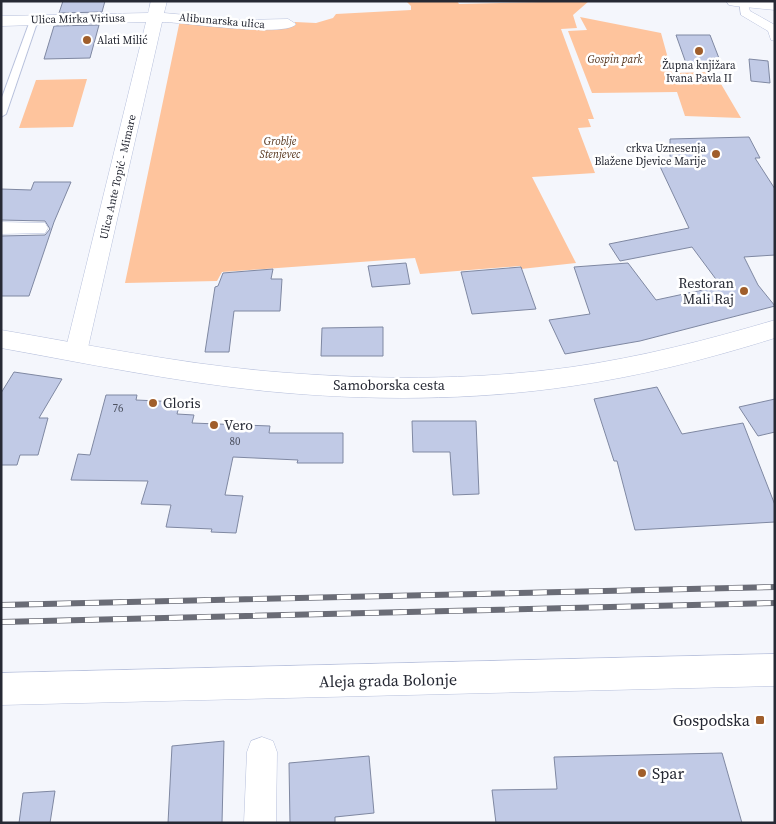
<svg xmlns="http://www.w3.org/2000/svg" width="776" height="824" viewBox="0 0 776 824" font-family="'Source Serif 4',serif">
<rect width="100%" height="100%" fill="#f4f6fc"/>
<path fill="#fec49d" d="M406 1H457L459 4 589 1 573 15 577 28 561 29 594 119H588L591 127 578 128 595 173 532 177 576 263 521 269 520 266 420 274 415 258 222 272 217 281 125 283 180 20 266 27 295 26V22L316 23 333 18 336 14 411 10V6Z
M580 17 661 33 672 73 714 72 741 118 685 116 677 92 592 93 568 31 587 30Z
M87 79 73 127 19 128 36 80Z"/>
<path fill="#c1cae6" stroke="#7f88a2" d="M63 1H105L102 12 59 13Z
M99 25 90 58 44 59 54 26Z
M676 35H710L722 66H687Z
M749 59 768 61 770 83 751 81Z
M749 137 760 158H755L775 189V255L744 257 758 285 775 306 640 341 565 354 549 320 590 314 574 267 628 263 656 300 721 286 692 247 620 261 609 244 689 228 656 158H670V139Z
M34 182H71L54 222 29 296H1V236L45 235 50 229 45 221 1 220V189L31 190Z
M406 263 410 284 372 287 368 266Z
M521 267 536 309 472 314 461 272Z
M273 269 271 279H282L280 311H234L229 352H205L215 287 218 286 223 273Z
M383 327V356H321L322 328Z
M14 372 62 379 39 418H48L38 455H20L17 465H1V393Z
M657 387 682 434 743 423 775 505V522L635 530 617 461H614L594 399Z
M106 395H137L136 400 180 402 177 414 194 415 192 423 270 426 269 433H343V463H297L298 460 233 457 225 495 243 496 236 533 211 532 212 529 166 527 171 505 141 504 148 481 71 480 78 454 90 455Z
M775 399V432L758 436 739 407Z
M412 421H476L479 494 453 495 450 452H413Z
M224 741 222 823H168L172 746Z
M722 753 742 823H496L492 790 557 789 554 757Z
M369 756 374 813 335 817V823H290L289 763Z
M55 791 50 823H19L23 793Z"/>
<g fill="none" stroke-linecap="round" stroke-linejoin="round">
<g stroke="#b7c0dc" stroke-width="2">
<path id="service" d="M31 18 38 20 6 114 1 117V100Z"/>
</g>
<g stroke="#b7c0dc" stroke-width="1">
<path id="pedestrian" d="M739 1H747L750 11 775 25V41L771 40 768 31 741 15Z"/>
</g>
<g stroke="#b7c0dc" stroke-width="1">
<path id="minor" d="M151 1H167L164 13 241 20 288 19 296 24C286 38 183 22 162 22L87 352 84 358 76 360 68 358 65 352 146 22 1 26V16L148 13Z
M1 222 45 223 48 228 45 233 1 234Z
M262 737 273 741 277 752 276 823H244L247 752 251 741Z"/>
</g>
<g stroke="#b7c0dc" stroke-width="1">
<path id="tertiary" d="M726 1H775V10L735 6 729 5Z
M775 320V338C708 359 641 376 572 386 472 401 366 401 265 391 177 382 89 364 1 348V330C89 345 177 363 265 371 366 380 472 381 572 367 641 357 708 340 775 320Z"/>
</g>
<g stroke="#b7c0dc" stroke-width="1">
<path id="secondary" d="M775 654V686L1 705V673Z"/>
</g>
<use href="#service" fill="#fff" fill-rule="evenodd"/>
<use href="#pedestrian" fill="#fff" fill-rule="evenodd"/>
<use href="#minor" fill="#fff" fill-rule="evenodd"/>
<use href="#tertiary" fill="#fff" fill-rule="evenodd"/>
<use href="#secondary" fill="#fff" fill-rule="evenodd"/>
<g stroke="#6a6c76" stroke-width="6">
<path id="rail" d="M1 605 775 587
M1 622 775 603"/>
</g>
<use href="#rail" stroke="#fff" stroke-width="4.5" stroke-dasharray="14" stroke-linecap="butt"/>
</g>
<g fill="#a05e2b" stroke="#fff" stroke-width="2">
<circle cx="87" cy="40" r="5"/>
<circle cx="699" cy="51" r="5"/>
<circle cx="716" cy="154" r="5"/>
<circle cx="744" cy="291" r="5"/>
<circle cx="153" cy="403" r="5"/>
<circle cx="214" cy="425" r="5"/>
<rect x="755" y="715" width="10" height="10" rx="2.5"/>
<circle cx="642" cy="773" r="5"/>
</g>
<g text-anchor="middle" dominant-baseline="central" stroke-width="5" stroke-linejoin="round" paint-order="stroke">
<g font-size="11" fill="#262934" stroke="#fff">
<text transform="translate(78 19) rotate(-1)">Ulica Mirka Viriusa</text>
<text transform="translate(222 21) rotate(5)">Alibunarska ulica</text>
<text transform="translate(118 177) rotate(-77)">Ulica Ante Topić - Mimare</text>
</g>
<g font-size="11" fill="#262934" stroke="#fff" text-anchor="start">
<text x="97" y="40">Alati Milić</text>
<text x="699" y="65" text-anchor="middle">Župna knjižara<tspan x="699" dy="13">Ivana Pavla II</tspan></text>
<text x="706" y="148" text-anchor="end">crkva Uznesenja<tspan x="706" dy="13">Blažene Djevice Marije</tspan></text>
</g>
<g font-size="11" font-style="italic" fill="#543219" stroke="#fff">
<text x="615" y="59">Gospin park</text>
<text x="280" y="141">Groblje<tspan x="280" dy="13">Stenjevec</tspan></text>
</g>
<g font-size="11" fill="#4d5160">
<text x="118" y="408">76</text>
<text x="235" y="441">80</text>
</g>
<g font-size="14" fill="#262934" stroke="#fff" text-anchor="start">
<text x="734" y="283" text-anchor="end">Restoran<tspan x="734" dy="16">Mali Raj</tspan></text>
<text x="163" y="403">Gloris</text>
<text x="224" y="425">Vero</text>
</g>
<g font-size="14" fill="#262934" stroke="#fff">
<text x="389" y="385">Samoborska cesta</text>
</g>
<g font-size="16" fill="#262934" stroke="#fff">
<text transform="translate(388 680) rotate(-1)">Aleja grada Bolonje</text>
</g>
<g font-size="16" fill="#262934" stroke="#fff" text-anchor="end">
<text x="750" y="720">Gospodska</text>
<text x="652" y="773" text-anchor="start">Spar</text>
</g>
</g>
<rect width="776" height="824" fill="none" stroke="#262934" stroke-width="5"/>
</svg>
